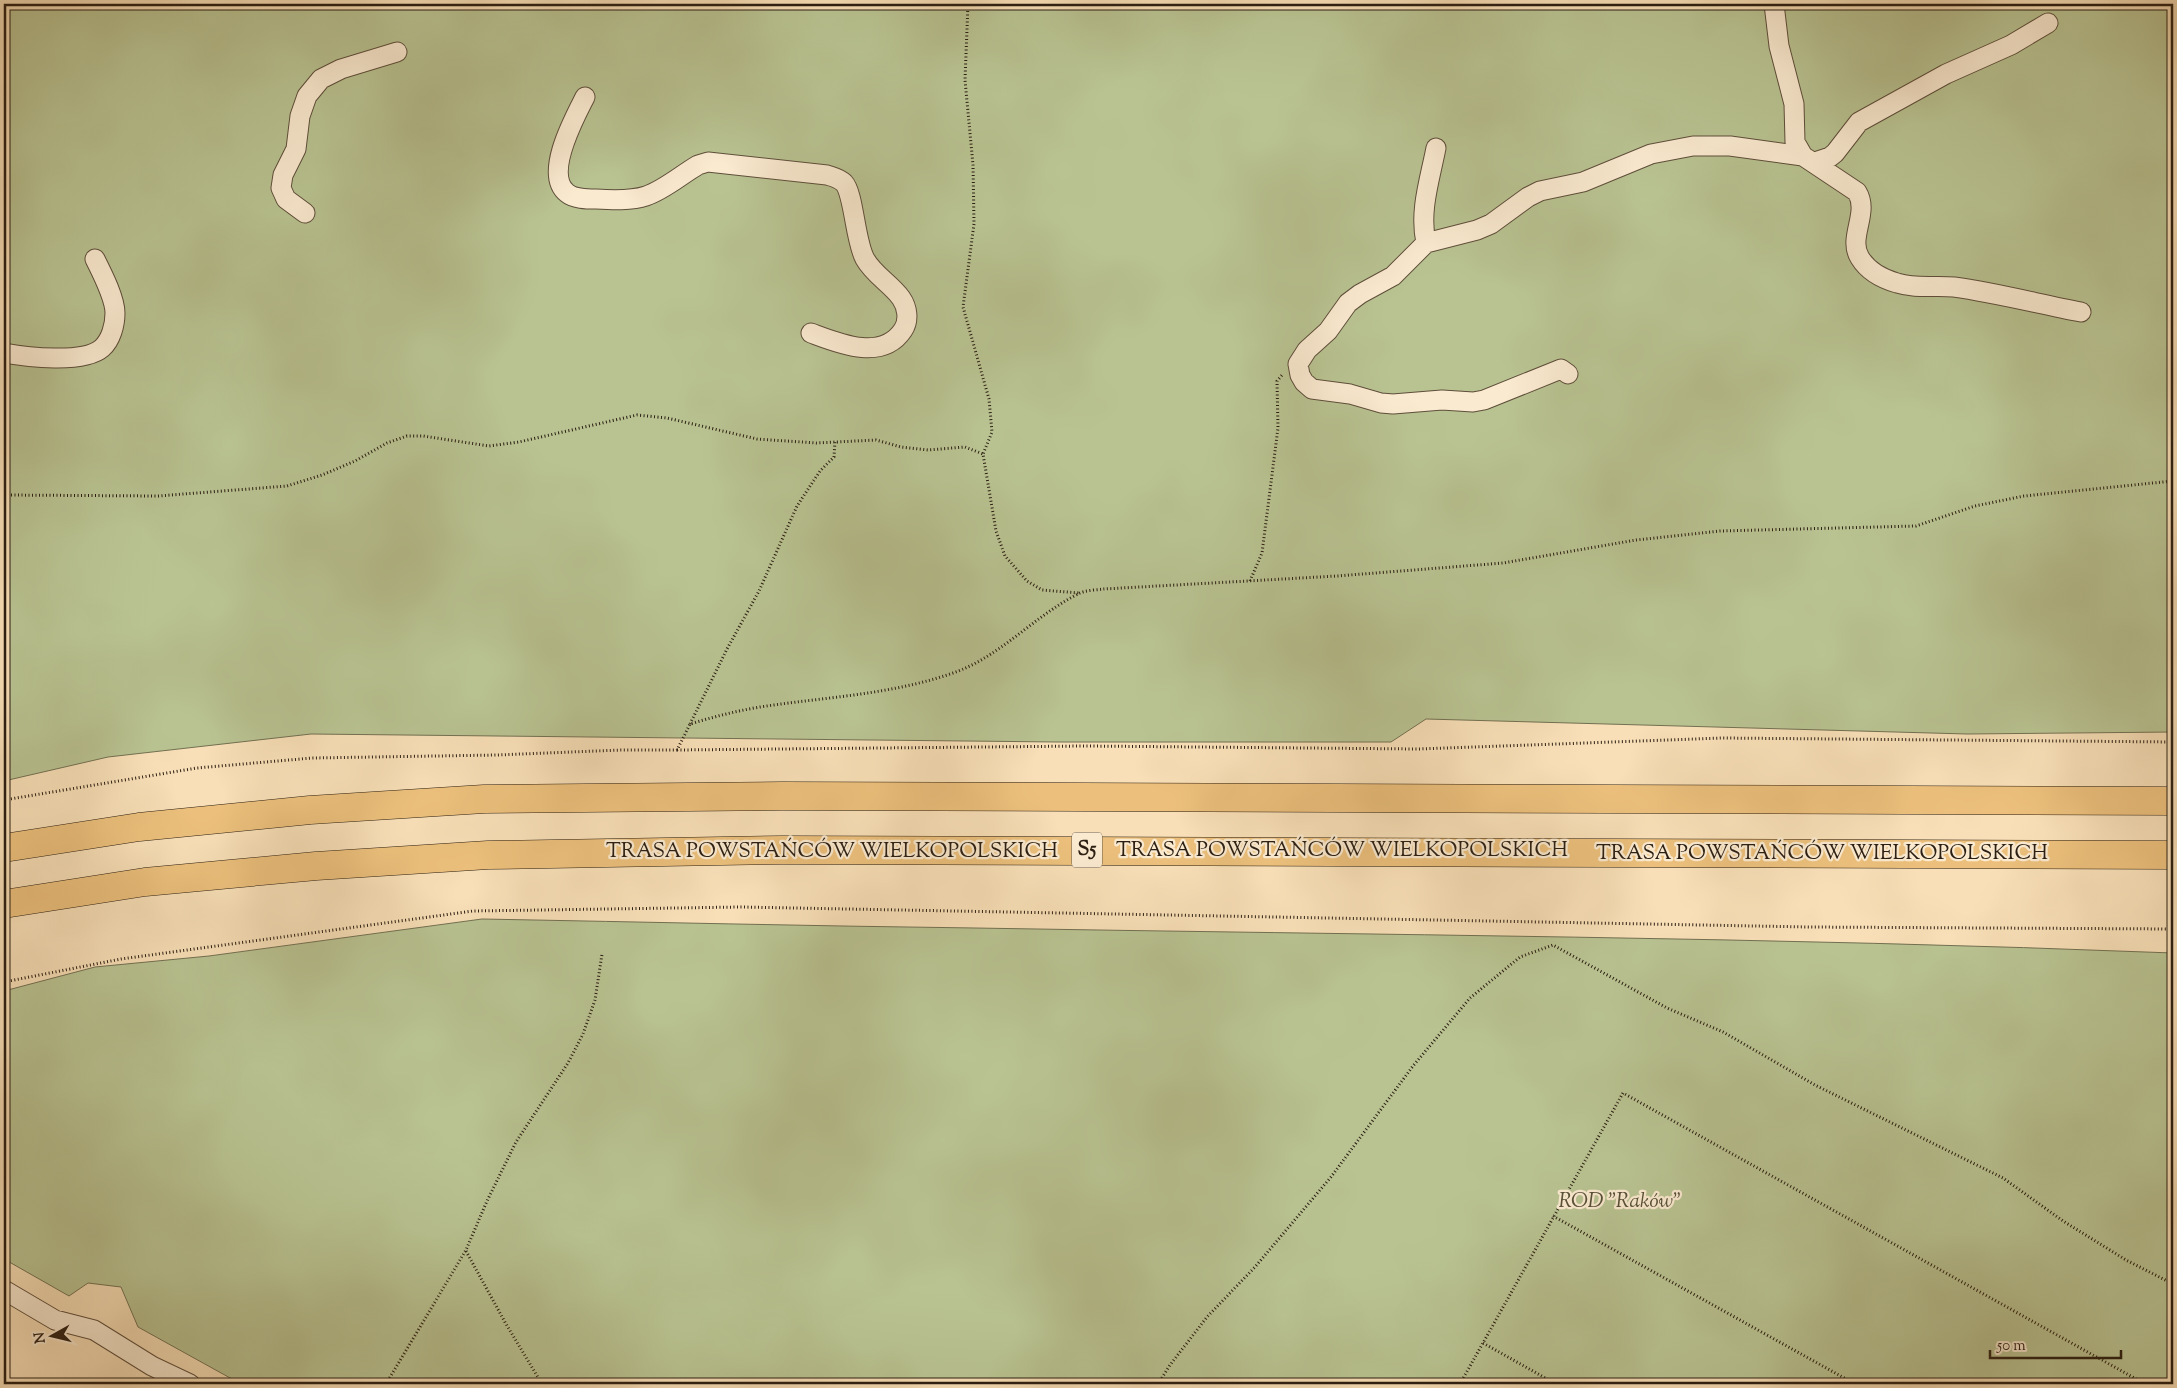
<svg xmlns="http://www.w3.org/2000/svg" width="2177" height="1388" viewBox="0 0 2177 1388" font-family="'Sorts Mill Goudy',serif">
<rect width="100%" height="100%" fill="#f8dfb7"/>
<filter id="stains"><feTurbulence type="fractalNoise" baseFrequency=".004" numOctaves="4"/><feColorMatrix values="0 0 0 0 .2 0 0 0 0 .09 0 0 0 0 .02 0 0 0 .5 -.17"/></filter>
<radialGradient id="worn" r=".72"><stop offset=".6" stop-color="#630" stop-opacity="0"/><stop offset="1" stop-color="#630" stop-opacity=".3"/></radialGradient>
<path fill="#b9c392" stroke="#727052" d="M4 4H2173V732L1967 734 1426 719 1391 742H1057L311 734 108 757 4 781Z
M482 919C647 922 811 926 975 928 1375 935 1774 937 2173 953V1384H241L138 1327 121 1287 88 1283 69 1296 4 1259V991L95 967 209 956Z"/>
<g fill="none" stroke-linecap="round" stroke-linejoin="round">
<g stroke="#5e4e3b" stroke-width="21">
<path id="minor" d="M1774 4 1779 46 1794 104 1795 142 1803 156 1857 192C1870 213 1847 238 1860 258 1868 271 1883 279 1897 283 1916 289 1935 285 1954 287 1997 293 2039 304 2081 312
M585 97C575 117 543 174 567 193 574 199 587 199 596 199 612 200 631 201 646 196 664 190 681 175 698 165L708 162 827 175C833 177 839 178 844 183 854 194 855 241 865 259 874 275 891 284 901 298 908 308 909 321 903 330 882 362 838 343 811 333
M1815 162 1830 157 1835 153 1859 122 1946 74 2011 45 2048 23
M305 213 286 199 281 188 283 175 296 149 300 116 307 96 321 79 341 69 397 52
M1426 243C1419 211 1430 179 1436 148
M4 353C26 357 84 364 102 348 111 340 115 325 115 313 115 298 102 273 95 259
M1568 374 1561 369 1484 400 1473 402 1442 400 1393 404 1381 403 1350 394 1312 389 1304 382 1300 375 1298 364 1307 350 1328 331 1348 303 1360 294 1393 276 1426 243 1477 230 1491 224 1528 197 1540 191 1583 182 1651 154 1693 146H1730L1803 156
M4 1290 55 1320 94 1330 152 1366 190 1384"/>
</g>
<g stroke="#2b1e12" stroke-width="29">
<path id="highway" d="M4 848 139 827 310 810 484 799 782 796 2173 801
M4 904 145 882 316 866 488 855 782 850 2173 855"/>
</g>
<path stroke="#2b1e12" stroke-width="3" stroke-dasharray="1 2.5" stroke-linecap="butt" d="M968 4 965 80 973 165 974 224 963 307 989 399 992 432 983 454 996 531 1005 556 1027 581 1042 590 1079 593
M4 495 158 496 287 486 322 475 355 461 387 443 407 436H423L489 446 519 442 637 415 667 418 757 439 816 443 876 440 901 447 928 450 965 447 983 454
M1250 581 1262 553 1278 428 1277 381 1282 375
M690 724 727 649 759 591 797 506 820 471 834 457 835 441
M677 750 1085 746 1418 749 1723 738 2173 742
M4 800 197 768 312 758 497 755 621 750H677L690 724C713 717 736 711 760 707 825 697 890 695 953 673 1000 657 1034 616 1078 594 1085 590 1096 590 1104 589L1337 576 1503 563 1636 540 1720 531 1916 526 1975 506 2024 496 2173 481
M4 982 121 959 473 911 741 907 1808 927 2173 929
M1553 1216 1855 1384
M466 1251 506 1324 542 1384
M1483 1343 1556 1384
M386 1384 466 1250 487 1201 516 1142 568 1063 583 1034 595 1000 602 954
M1158 1384 1170 1365 1207 1317 1255 1267 1331 1177 1413 1066 1470 998 1520 957 1553 945 1667 1008 1723 1032 1815 1085 2003 1178 2063 1221 2126 1260 2173 1284
M1460 1384 1623 1093 2145 1384"/>
<use href="#minor" stroke="#faead0" stroke-width="19"/>
<use href="#highway" stroke="#ecc07c" stroke-width="28"/>
</g>
<g text-anchor="middle" dominant-baseline="central" stroke-width="4.5" stroke-linejoin="round" paint-order="stroke">
<rect fill="#faead0" stroke="#695b4b" stroke-width="1" x="1072" y="832.5" width="30" height="35" rx="4"/>
<g font-size="20" font-weight="bold" fill="#2b1e12">
<text x="1087" y="850">S5</text>
</g>
<g font-size="21" fill="#2b1e12" stroke="#faead0">
<text x="1342" y="851">TRASA POWSTAŃCÓW WIELKOPOLSKICH</text>
<text x="832" y="852">TRASA POWSTAŃCÓW WIELKOPOLSKICH</text>
<text x="1822" y="854">TRASA POWSTAŃCÓW WIELKOPOLSKICH</text>
</g>
<g font-size="21" font-style="italic" fill="#565038" stroke="#faead0">
<text x="1620" y="1202">ROD "Raków"</text>
</g>
</g>
<rect width="2177" height="1388" fill="none" stroke="#f8dfb7" stroke-width="20"/>
<rect x="5" y="5" width="2167" height="1378" fill="none" stroke="#2b1e12" stroke-width="2.5"/>
<rect x="10" y="10" width="2157" height="1368" fill="none" stroke="#2b1e12"/>
<g transform="translate(52 1336) rotate(262)" stroke="#faead0" stroke-width="4" paint-order="stroke">
<path d="M0-4L9 19L0 12L-9 19Z" fill="#2b1e12"/>
<text y="-8" font-size="14" font-weight="bold" text-anchor="middle" fill="#2b1e12">N</text>
</g>
<path d="M1990 1350v8h131v-8" fill="none" stroke="#2b1e12" stroke-width="2.5"/>
<text x="1997" y="1350" font-size="15" fill="#2b1e12" stroke="#faead0" stroke-width="4" paint-order="stroke">50 m</text>
<rect width="100%" height="100%" filter="url(#stains)"/>
<rect width="100%" height="100%" fill="url(#worn)"/>
</svg>
